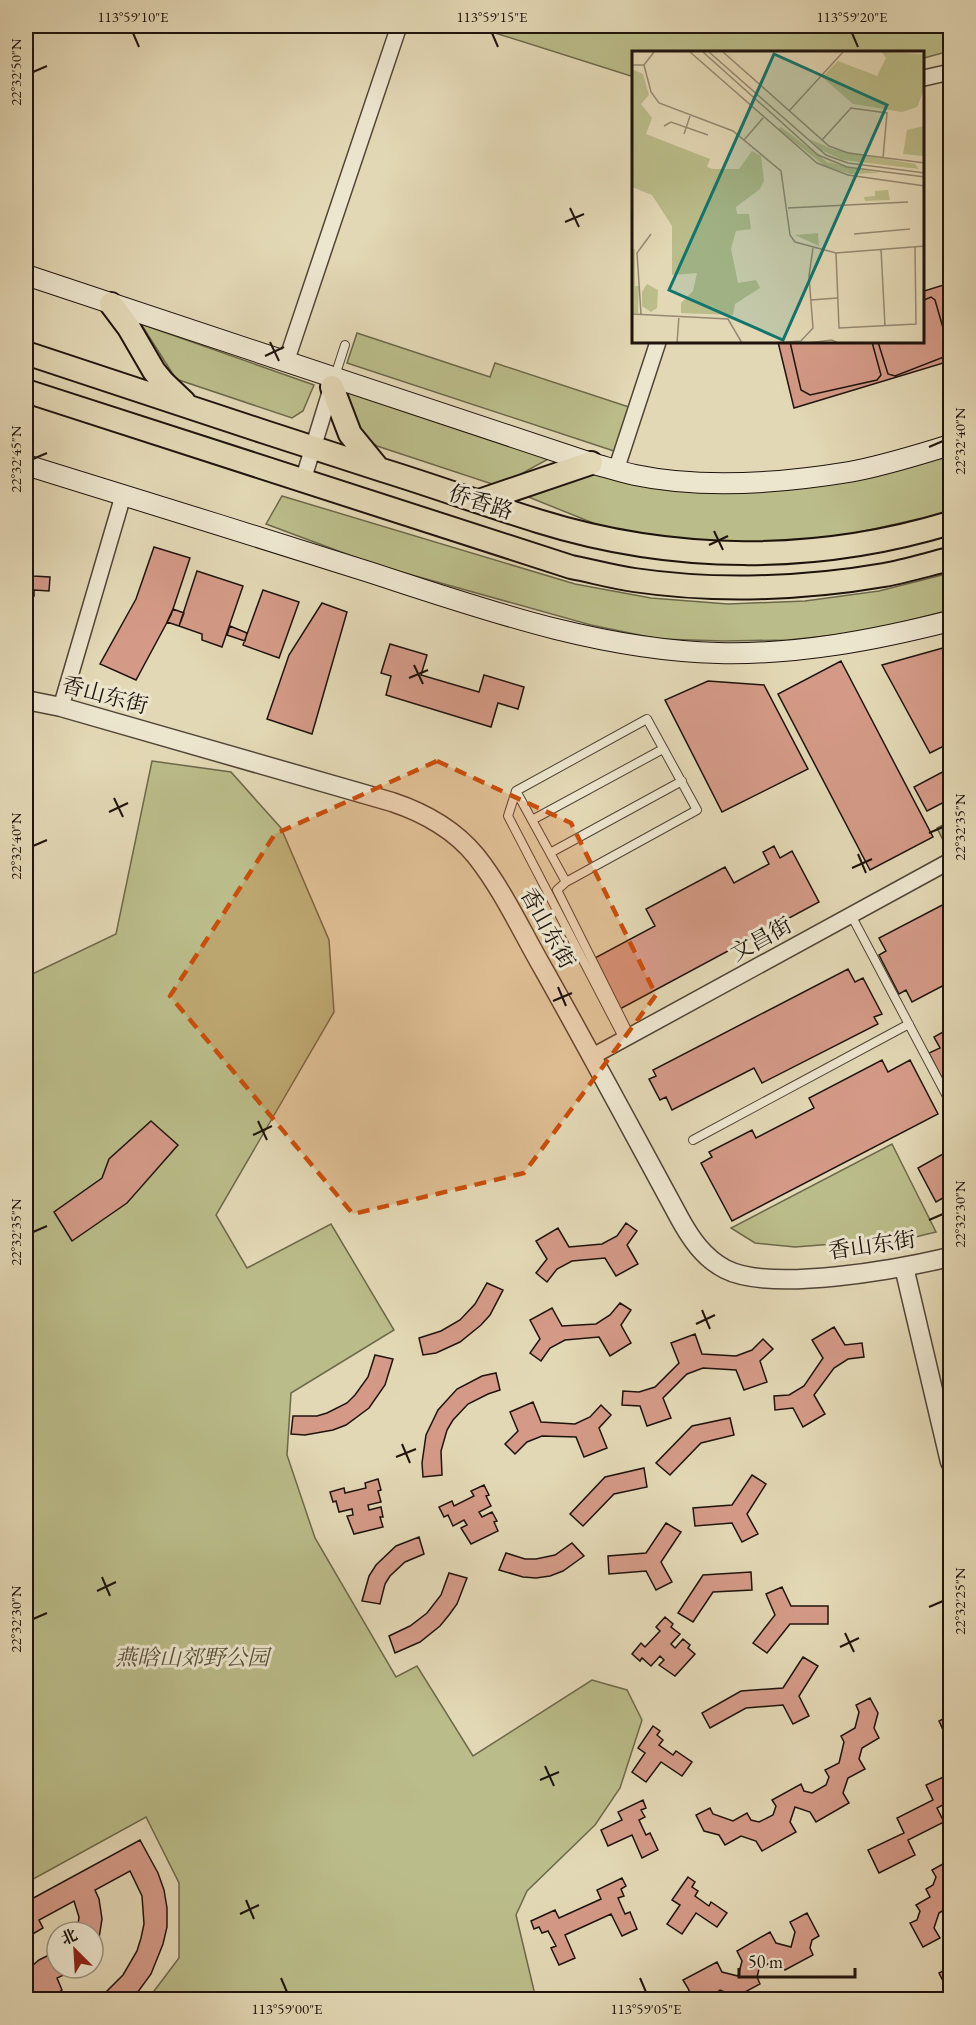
<svg xmlns="http://www.w3.org/2000/svg" width="976" height="2025" viewBox="0 0 976 2025" font-family="'EB Garamond','Noto Serif SC',serif">
<rect width="100%" height="100%" fill="#e3d8b5"/>
<filter id="stains"><feTurbulence type="fractalNoise" baseFrequency=".00333" numOctaves="4"/><feColorMatrix values="0 0 0 0 .2 0 0 0 0 .09 0 0 0 0 .02 0 0 0 .5 -.17"/></filter>
<radialGradient id="worn" r=".72"><stop offset=".6" stop-color="#630" stop-opacity="0"/><stop offset="1" stop-color="#630" stop-opacity=".3"/></radialGradient>
<path fill="#babc89" stroke="#6c684b" stroke-width="1.5" d="M473 26H950V51L924 58V52H634V77Z
M141 324 314 385 303 411 292 418 176 379Z
M357 333 490 377 495 363 632 408 617 452 347 363Z
M348 392 552 457 508 481 492 484 377 446C356 434 349 416 348 392Z
M950 455V512L833 538 759 545 683 541 608 529 526 496 594 470 626 478 876 475Z
M282 496 575 584 651 598 728 604 805 601 879 591 950 573V610L864 632 788 640 724 641 659 639 591 625 376 565 266 524Z
M152 761 231 772 281 828 329 940 334 1012 216 1215 247 1268 331 1224 394 1330 291 1393 287 1455 315 1538 396 1677 417 1666 473 1756 592 1680 627 1690 642 1720 620 1788 595 1825 527 1891 516 1915 536 1999H148L179 1958V1883L146 1817 26 1883V977L116 934Z
M950 821V849L948 850 937 828Z
M892 1144 936 1232 911 1238 795 1247 755 1243 731 1228Z"/>
<path fill="#d49a87" stroke="#1f130d" stroke-width="1.5" d="M950 283V361L794 408 778 342H924V291Z
M931 297 935 300 950 352 949 355 895 376 888 374 878 342H924V300Z
M790 342H872L881 375 877 380 810 395 801 390Z
M154 547 190 558 171 615 136 680 100 664 136 599Z
M197 571 243 586 222 647 202 640V634L179 626Z
M26 572 33 573V576L50 577 49 591 34 590V596H29L28 605 26 604Z
M263 590 299 602 279 658 243 645Z
M322 603 347 612 312 734 267 719 289 655Z
M173 609 184 613 179 626 167 622Z
M230 626 247 633 245 641 227 635Z
M390 644 427 655 421 675 479 692 484 675 524 687 518 709 498 703 491 727 386 695 391 676 381 673Z
M950 646V743L930 753 882 665Z
M841 661 933 837 870 870 778 694Z
M708 681 764 685 808 769 722 812 665 700Z
M950 768V799L927 811 914 787Z
M774 846 780 858 792 851 819 902 620 1009 593 959 655 926 646 909 725 867 734 883 769 864 763 852Z
M950 901V982L912 1002 906 990 899 994 879 955 886 951 879 938Z
M848 969 855 982 863 978 882 1014 874 1017 878 1024 762 1083 754 1068 672 1110 666 1097 660 1100 649 1079 656 1076 653 1070Z
M950 1028V1094L929 1053 940 1048 934 1037Z
M882 1060 888 1072 910 1060 938 1114 732 1221 701 1163 712 1157 709 1152 752 1130 756 1138 814 1108 809 1098Z
M151 1121 178 1145 127 1203 72 1241 54 1212 102 1178 109 1159Z
M950 1150V1194L936 1202 918 1168Z
M626 1223 637 1231 627 1245 638 1264 616 1276 605 1258 572 1261 557 1269 547 1282 536 1273 547 1259 536 1241 558 1228 569 1247 602 1244 617 1236Z
M487 1283 503 1290 490 1315 481 1325 460 1342 436 1353 423 1355 419 1338 441 1331 460 1320 475 1304Z
M620 1303 631 1310 621 1325 631 1343 610 1356 599 1337 565 1340 550 1348 541 1361 530 1353 540 1339 530 1320 552 1308 562 1326 596 1324 610 1315Z
M834 1327 845 1345 862 1343 864 1357 848 1359 834 1368 814 1395 825 1414 803 1427 793 1408 775 1410 774 1396 789 1395 804 1386 823 1358 812 1340Z
M695 1334 702 1354 736 1356 752 1350 763 1339 773 1349 760 1361 767 1382 744 1390 736 1370 703 1368 687 1374 663 1398 671 1418 647 1426 640 1406 622 1405 623 1391 639 1392 655 1387 679 1363 671 1343Z
M375 1355 393 1359 385 1385 369 1408 346 1425 333 1430 305 1435 291 1434 293 1416H317L327 1413 347 1403 355 1395 368 1377Z
M496 1373 500 1390 488 1394 468 1404 453 1420 447 1430 441 1451 442 1475 423 1477 422 1463 426 1435 438 1410 457 1389 482 1376Z
M533 1402 541 1422 575 1424 590 1417 601 1405 611 1415 599 1428 607 1448 584 1457 576 1437 542 1436 527 1442 515 1454 505 1444 518 1431 510 1412Z
M730 1418 734 1435 701 1443 670 1475 656 1463 692 1426Z
M644 1468 647 1487 614 1494 583 1526 570 1514 605 1477Z
M752 1475 766 1484 747 1514 758 1534 742 1542 732 1523 695 1526 693 1508 732 1505Z
M378 1479 381 1490 378 1491 381 1502 368 1505 369 1510 381 1507 383 1517H380L383 1527 354 1534 347 1516 353 1515 352 1509 339 1512 336 1501 333 1502 330 1492 344 1488 345 1493 366 1488 365 1483Z
M484 1485 489 1495 486 1496 491 1506 479 1512 482 1517 492 1512 497 1521 494 1522 498 1531 471 1544 461 1528 467 1525 464 1520 453 1526 448 1515 444 1517 439 1507 452 1501 454 1506 474 1496 471 1491Z
M666 1523 681 1532 661 1562 672 1582 656 1590 646 1571 609 1574 608 1556 646 1553Z
M419 1537 424 1554 405 1562 390 1576 385 1584 380 1604 362 1601 369 1576 376 1565 396 1546Z
M572 1543 584 1556 563 1571 550 1576 536 1578 523 1577 499 1570 506 1553 525 1559H536L555 1555Z
M751 1572 752 1590 713 1592 693 1622 678 1613 703 1575Z
M449 1573 467 1578 457 1604 449 1615 440 1626 420 1642 395 1653 389 1636 410 1626 427 1613 441 1595Z
M782 1587 791 1606H828V1624H790L767 1653 753 1643 775 1615 766 1594Z
M665 1617 673 1624 671 1627 680 1634 671 1644 675 1648 683 1639 690 1645 688 1648 695 1654 675 1676 659 1665 664 1660 660 1656 651 1666 642 1658 640 1661 632 1654 641 1643 645 1647 660 1631 656 1627Z
M803 1657 818 1666 799 1696 809 1716 793 1724 783 1705 746 1708 710 1728 702 1713 741 1691 783 1688Z
M870 1698 878 1713 874 1728 879 1738 862 1748 859 1759 865 1769 848 1778 843 1793 849 1803 816 1822 810 1812 795 1807 790 1822 796 1832 762 1851 756 1841 741 1836 725 1845 719 1835 704 1831 696 1815 710 1808 713 1814 733 1821 747 1813 751 1820 759 1822 773 1815 776 1806 772 1800 801 1784 804 1791 812 1793 826 1785 829 1777 825 1770 839 1763 844 1742 841 1736 855 1728 859 1712 856 1705Z
M950 1715V1745L939 1721Z
M653 1726 660 1731 657 1735 663 1740 659 1745 673 1755 676 1751 692 1762 682 1776 661 1762 646 1782 632 1772 645 1753 638 1748Z
M950 1774V1801L937 1808 944 1822 908 1840 915 1855 879 1873 868 1850 904 1833 897 1818 933 1800 926 1785Z
M643 1800 646 1808 641 1810 645 1817 639 1820 646 1835 650 1833 658 1850 642 1858 632 1835 608 1846 601 1830 622 1820 618 1812Z
M140 1840 158 1873 164 1890 167 1908V1927L163 1944 151 1974 132 2000H98L123 1975 137 1951 141 1938 144 1924 142 1896 130 1871 95 1890 99 1899 102 1919 99 1938 93 1951V1932H77L79 1917 74 1901 39 1920 43 1928 26 1938V1902Z
M950 1860V1906L939 1913 934 1928 940 1938 923 1947 910 1923 917 1920 920 1911 916 1905 930 1897 926 1889 933 1885 936 1877 932 1870Z
M688 1877 695 1882 692 1887 698 1891 695 1896 709 1906 711 1902 727 1913 717 1927 696 1913 682 1934 667 1924 680 1905 672 1900Z
M622 1878 626 1886 621 1889 624 1896 618 1898 625 1914 630 1912 637 1929 622 1936 611 1914 565 1935 575 1958 559 1965 551 1948 556 1946 548 1931 542 1933 539 1927 534 1929 531 1921 555 1910 559 1918 601 1899 597 1890Z
M807 1913 819 1936 812 1940 810 1948 813 1955 785 1970 781 1964 773 1961 759 1969 757 1977 760 1984 732 1999 728 1993 720 1990 706 2000H686L689 1990 683 1980 717 1962 722 1972 738 1976 742 1961 737 1951 770 1932 776 1943 791 1947 795 1932 790 1922Z
M57 1951V1968H78L57 1978 62 1990 52 1997 55 2000H26V1971L39 1960Z
M950 1967V1995L939 1973Z"/>
<g fill="none" stroke-linecap="round" stroke-linejoin="round">
<g stroke="#504437" stroke-width="10">
<path id="service" d="M335 376 345 345
M516 791 508 816 624 1039
M532 820 663 749
M550 853 682 781
M566 882 516 791 647 719 697 810 566 882 557 890 630 1036
M851 915 950 1102
M693 1140 909 1024"/>
</g>
<g stroke="#504437" stroke-width="18">
<path id="minor" d="M924 78 950 72
M286 362 399 26
M616 470 658 342
M303 480 332 386
M61 707 123 496
M593 1056 950 861"/>
</g>
<g stroke="#504437" stroke-width="21">
<path id="tertiary" d="M26 700 61 707 392 802C425 813 454 829 476 856 503 890 522 932 544 970 590 1052 635 1136 680 1219 691 1239 704 1258 725 1269 771 1293 899 1269 950 1257
M904 1267 950 1462"/>
</g>
<g stroke="#1f130d" stroke-width="22">
<path id="secondary" d="M26 275 591 463C606 467 621 472 635 475 702 489 782 483 849 472 883 466 917 455 950 445
M26 465C140 500 255 536 369 572 483 609 598 650 718 653 797 655 875 640 950 621"/>
</g>
<g stroke="#1f130d" stroke-width="26">
<path id="primary" d="M111 304 129 328 154 371 163 382 184 402
M26 353C144 392 263 432 382 470 434 486 486 505 538 521 673 563 815 564 950 523
M332 387 350 434 377 467
M26 391 571 567C592 571 613 577 634 580 715 592 803 589 884 575 906 571 929 564 950 559
M479 501 591 463"/>
</g>
<use href="#service" stroke="#ede6cf" stroke-width="8"/>
<use href="#minor" stroke="#ede6cf" stroke-width="15"/>
<use href="#tertiary" stroke="#ede6cf" stroke-width="18"/>
<use href="#secondary" stroke="#ede6cf" stroke-width="20"/>
<use href="#primary" stroke="#e3d8b5" stroke-width="22"/>
</g>
<path fill="#ca4e0c" fill-opacity="0.2" stroke="#ca4e0c" stroke-width="4.5" stroke-dasharray="12 8" stroke-linejoin="round" d="M437 761 571 823 656 995 524 1173 353 1214 170 996 275 834Z"/>
<path fill="none" stroke="#1f130d" stroke-width="2" d="M133 33 139 47M492 33 498 47M852 33 858 47M33 72 47 66M570 208 579 227M565 222 584 214M270 342 279 361M265 356 284 347M929 447 943 441M33 459 47 453M714 531 723 550M709 545 728 536M414 665 423 684M409 678 428 670M114 798 123 817M109 812 128 803M929 833 943 827M33 846 47 840M858 854 866 873M852 868 872 859M558 987 566 1006M553 1001 572 993M258 1121 267 1140M253 1135 272 1126M929 1220 943 1214M33 1232 47 1226M702 1310 710 1329M696 1324 715 1315M402 1444 410 1463M396 1457 416 1449M102 1577 110 1596M97 1591 116 1582M929 1607 943 1601M33 1619 47 1613M845 1633 854 1652M840 1647 859 1638M545 1766 554 1786M540 1780 559 1772M246 1900 254 1919M240 1914 259 1905M281 1978 287 1992M640 1978 646 1992"/>
<g text-anchor="middle" dominant-baseline="central" stroke-width="6" stroke-linejoin="round" paint-order="stroke">
<g font-size="22" fill="#1f130d" stroke="#ede6cf">
<text transform="translate(481 502) rotate(18)">侨香路</text>
<text transform="translate(105 695) rotate(15)">香山东街</text>
<text transform="translate(548 928) rotate(61)">香山东街</text>
<text transform="translate(761 939) rotate(-29)">文昌街</text>
<text transform="translate(872 1245) rotate(-8)">香山东街</text>
</g>
<g font-size="22" font-style="italic" fill="#554e38" stroke="#ede6cf">
<text x="192" y="1657">燕晗山郊野公园</text>
</g>
</g>
<g transform="translate(632 51)">
<rect width="292" height="292" fill="#e3d8b5"/>
<path d="M250 1 292 3V39L285 56 270 61 221 53 190 26 206 10 245 25 254 7ZM0 18 11 23 17 44 9 53 20 67 14 83 78 108 75 116 81 118H107L120 100 129 105 132 130 128 138 104 156 105 163H117L119 178 104 180 99 198 106 232 124 229 128 237 103 253 101 264 49 262V252L61 240 65 222 40 224V175L20 144 0 136ZM292 75V105L271 103 275 79ZM149 76 195 111 247 122 219 123 193 115 146 78ZM178 88 200 98 283 113 287 118 211 109 189 99ZM256 139 258 149 233 150 232 146 243 145V140ZM186 182 187 195 163 184ZM0 198H3V235H7L6 262H0ZM15 233 26 239 25 257 19 261 10 255V241Z" fill="#babc89"/>
<path fill="none" stroke="#958972" stroke-width="1.5" d="M58 1 185 112 216 124 293 135M71 1 186 104 215 116 293 126M77 1 194 104 216 112 293 122M91 1 197 95 216 102 293 112M0 14H12L22 1M12 14 19 41 27 52 101 80 149 120 158 184 163 191 204 202 293 195M157 60 211 1M32 75 39 71 76 84M52 83 58 65M112 89 131 67M190 89 219 57 255 62 251 107M156 157 276 151M222 183 278 178M249 198 253 275M204 202 207 277 284 273 283 195M179 249 205 247M0 263 96 268 110 292M9 263 5 202 19 183M45 292 47 265M140 292 169 290M167 292 181 277 177 225 181 197M176 292 200 289 206 292"/>
<path fill="#0f766e" fill-opacity="0.15" stroke="#0f766e" stroke-width="3" d="M142 3 255 54 151 289 37 239Z"/>
<rect width="292" height="292" fill="none" stroke="#1f130d" stroke-width="3"/>
</g>
<rect width="976" height="2025" fill="none" stroke="#e3d8b5" stroke-width="66"/>
<g transform="translate(75 1950) rotate(336)"><circle r="28" fill="#ede6cf" stroke="#9b9281" stroke-width="1.5"/>
<path d="M0-4.5L10 22L0 15L-10 22Z" fill="#8f2418"/>
<text y="-9" font-size="16" font-weight="bold" text-anchor="middle" fill="#1f130d">北</text>
</g>
<path d="M739 1968v9h116v-9" fill="none" stroke="#1f130d" stroke-width="3"/>
<text x="748" y="1968" font-size="18" fill="#1f130d" stroke="#ede6cf" stroke-width="4.5" paint-order="stroke">50 m</text>
<rect x="33" y="33" width="910" height="1959" fill="none" stroke="#1f130d" stroke-width="2"/>
<g font-size="15" text-anchor="middle" fill="#1f130d">
<text x="133" y="22">113°59'10"E</text>
<text x="492" y="22">113°59'15"E</text>
<text x="852" y="22">113°59'20"E</text>
<text transform="translate(16 72) rotate(-90)" y="5">22°32'50"N</text>
<text transform="translate(960 441) rotate(-90)" y="5">22°32'40"N</text>
<text transform="translate(16 459) rotate(-90)" y="5">22°32'45"N</text>
<text transform="translate(960 827) rotate(-90)" y="5">22°32'35"N</text>
<text transform="translate(16 846) rotate(-90)" y="5">22°32'40"N</text>
<text transform="translate(960 1214) rotate(-90)" y="5">22°32'30"N</text>
<text transform="translate(16 1232) rotate(-90)" y="5">22°32'35"N</text>
<text transform="translate(960 1601) rotate(-90)" y="5">22°32'25"N</text>
<text transform="translate(16 1619) rotate(-90)" y="5">22°32'30"N</text>
<text x="287" y="2014">113°59'00"E</text>
<text x="646" y="2014">113°59'05"E</text>
</g>
<rect width="100%" height="100%" filter="url(#stains)"/>
<rect width="100%" height="100%" fill="url(#worn)"/>
</svg>
